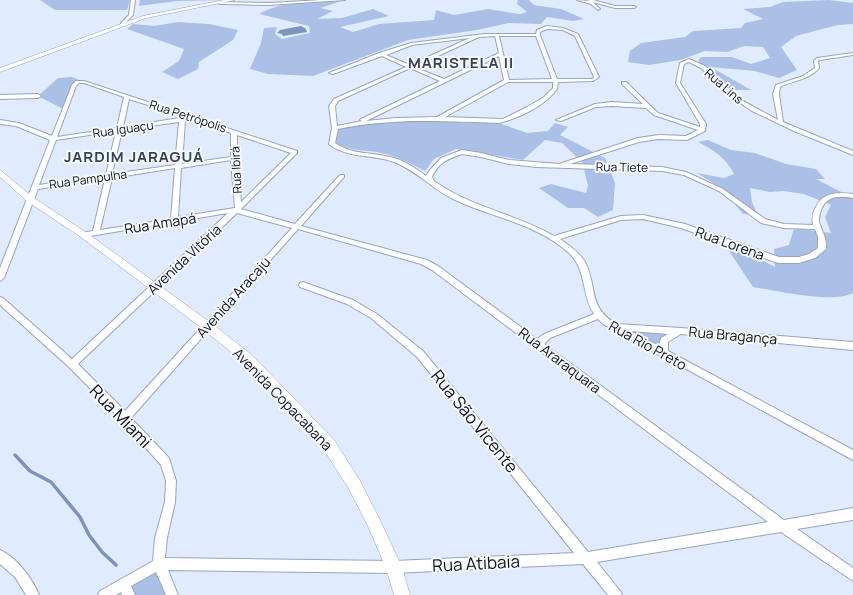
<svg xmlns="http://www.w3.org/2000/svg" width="853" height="595" viewBox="0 0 853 595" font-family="Manrope,sans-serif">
<rect width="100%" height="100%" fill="#e0ebff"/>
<path fill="#abc0e7" d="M40 0H130L127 10H55Z
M140 0H225L177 1 139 6Z
M518 0H529L534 5 561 9 584 19 573 21 547 17 541 24 509 23 477 30 408 40 313 76 268 74 250 69 261 43 264 28 277 27 275 34 282 39 310 33 309 26 259 14C283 0 314 2 341 1L320 8 333 11 317 19 342 18 373 9 389 16 340 27 353 32 379 24 434 20 436 10 454 15 488 9 520 14 527 12 517 4Z
M829 0 853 3V24L838 25 796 36 781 47 797 70 779 78 755 71 711 67 751 90H729L698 61 701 57H732L751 64 770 58 763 47 744 46 727 52 705 51 680 60 649 65 628 62 630 51 641 43 685 37 693 31 741 28 745 23 763 19 743 9 770 7 783 2Z
M178 22 209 24 238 30 233 40 199 62 198 69 178 79 162 72 179 61 184 49 127 29 133 24 154 26Z
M71 77 78 79 65 110 38 96 58 78Z
M415 121 499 123 527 133 548 131 555 123 568 127 560 135 605 158 615 183 613 210 598 217 584 208H568L539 188 551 184 586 193 588 185 582 162 562 143 545 140 523 160 456 149 434 159 425 171C411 164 397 156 381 153 365 149 350 152 335 143L338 129 359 124Z
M708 140 731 150 755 153 786 164 816 169 825 179H816L853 198V293C832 304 777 291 753 287L721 239 775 267 774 249 789 245 794 228 831 233 825 217 831 205 804 194 783 191 770 192 750 188 752 202 758 215 743 214 723 189 697 173 724 178 734 174C726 158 714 150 698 142Z
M615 328 678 331 664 340 665 354Z
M159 564 172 595H129L123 584Z"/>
<path fill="#7d93bc" d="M301 26 306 29 307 32 283 36 282 34 277 33 280 30Z"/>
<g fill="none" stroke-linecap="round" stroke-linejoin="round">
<path stroke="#7d93bc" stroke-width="3.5" d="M15 455 30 471 51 482 80 517 89 535 102 552 116 565"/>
<g stroke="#98a4bb" stroke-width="2">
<path id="street" d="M131 0H135L133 15 123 25H121V23L129 15Z
M322 0H345L269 5 220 4 218 3 220 2 269 3Z
M577 0 590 1 587 0H593L615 6H634L636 7 634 8H615L593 2 600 9 598 10 591 4Z
M547 26 563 28 578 34 599 77 593 81 558 82 557 89C545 106 519 118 499 123 445 121 391 118 338 129L335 143C352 155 371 152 390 157 404 160 415 168 426 176L430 170 441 158 462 150 481 153 509 160 559 164 638 138 659 135 686 136 698 130 654 115 646 108 612 106 596 107 561 121 556 120 595 104 612 102 643 104 622 84V82H626L658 113 700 127V124L676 83 680 63 689 59 705 66 743 101 778 120 773 94 776 85 803 76 815 68 814 61 817 58 853 53V55L820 60 818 61 819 68C809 80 794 80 780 87L779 94 783 122 853 151V155L794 131 752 111 733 98 701 68 689 62 684 64 680 83 706 124 705 131 687 140 659 139 639 142 570 164 662 167 686 172 723 189 765 219 784 224 813 225C812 219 812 214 815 209 822 192 837 192 853 194V198C840 196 827 195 821 210 819 214 819 218 819 222 822 232 827 238 826 249L815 258 799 263H778L681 228 643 219 621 220 560 239C569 245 579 252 585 262 598 287 587 308 617 324L681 328 853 342V350L681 334 668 342V351L853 450V460L666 358H662L661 356 603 324 598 319 550 338 544 344 784 520 853 508V520L797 529 853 568V581L781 532 597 562 620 591 622 595H608L583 564 394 573 168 570 178 595H166L156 572 131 586 135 595H122L121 592 116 595H98L100 591 153 561 155 538 165 502 166 481 161 465 122 421 69 367 0 305V297L3 298 72 359 228 213 84 237 80 235 81 233 93 231 105 179 38 189 4 278 0 281V268L50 140 16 126 0 124V120L19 123 52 136 72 85 76 81H84L297 151V153L241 209 295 224 340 175H344V177L301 226 427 260 438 266 537 339 544 334 594 314C581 294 587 270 569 253 538 224 490 217 453 199 432 189 416 170 394 162 373 154 350 159 330 145L329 144 332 128 329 106 334 99 406 67 382 56 333 74 329 73 379 53 411 43 485 34H536L537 30ZM547 29 563 30 575 36 594 77 592 79H557L540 35V32ZM495 36 499 53 444 79 414 67 479 37ZM499 36H536L552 79 509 80ZM470 38 410 65 386 55 412 45ZM499 56 504 80 437 117 396 118 366 121ZM410 68 440 81 361 119 360 120 362 121 337 126 335 106 338 101ZM508 82H553V88L544 97 527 107 503 119 445 117ZM79 83H84L124 97 117 128 57 137 76 86ZM129 99 186 117 123 127ZM192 120 231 133V157L182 164 185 121ZM179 122 175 165 112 174 122 130ZM116 131 106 175 39 185 56 140ZM237 135 291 153 241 202 237 158ZM462 154 481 157 509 164 537 167 662 171 684 175 719 191 761 223 784 228 815 229 818 237V248L809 254 799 257H779L685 224 643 215 621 216 554 236C516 214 470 207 434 181L432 177C439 162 448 159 462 154ZM231 160 235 208 178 217 181 168ZM175 168 171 219 100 230 112 178ZM237 213 292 228 125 411 78 364ZM298 229 421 264 432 270 768 522 588 552 423 351 377 314 353 300 303 282 300 283 299 285 300 287 347 304 371 318 417 357 574 553 394 561 165 558 167 538 175 502 176 481 169 458 131 418ZM630 331 668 334 661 338 659 346Z
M0 95 38 94 41 96 38 98 0 99Z
M0 550C16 557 33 579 39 595H26L15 577 0 564Z"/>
</g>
<g stroke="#98a4bb" stroke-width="1">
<path id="secondary" d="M224 0H235L146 18 0 72V68L143 16Z
M0 170 34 198 87 233 211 323 252 355 334 440 359 479 378 516 402 567 410 595H394L386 568 368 526 349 489 324 450 244 363 203 329 81 237 28 202 0 177Z"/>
</g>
<use href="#street" fill="#fff" fill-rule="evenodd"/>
<use href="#secondary" fill="#fff" fill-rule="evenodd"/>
</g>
<g text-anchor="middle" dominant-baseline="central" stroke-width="4" stroke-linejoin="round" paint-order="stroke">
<g font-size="12" fill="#0c1018" stroke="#f5f8fd">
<text transform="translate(724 86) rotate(41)">Rua Lins</text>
<text transform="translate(188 116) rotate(18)">Rua Petrópolis</text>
<text transform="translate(123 129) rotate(-8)">Rua Iguaçu</text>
<text transform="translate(622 167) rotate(1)">Rua Tiete</text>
<text transform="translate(236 170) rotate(-93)">Rua Ibirá</text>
<text transform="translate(88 179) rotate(-8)">Rua Pampulha</text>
</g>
<g font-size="14" fill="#0c1018" stroke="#f5f8fd">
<text transform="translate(160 223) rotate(-9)">Rua Amapá</text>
<text transform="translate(730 243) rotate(20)">Rua Lorena</text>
<text transform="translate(184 259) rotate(-43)">Avenida Vitória</text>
<text transform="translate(233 297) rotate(-48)">Avenida Aracaju</text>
<text transform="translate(733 335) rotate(5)">Rua Bragança</text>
<text transform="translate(648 345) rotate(29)">Rua Rio Preto</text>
<text transform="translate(560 360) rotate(37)">Rua Araraquara</text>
<text transform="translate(283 399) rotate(46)">Avenida Copacabana</text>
</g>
<g font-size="15" font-weight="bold" letter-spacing="1" fill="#374255" stroke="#f5f8fd">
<text x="461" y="62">MARISTELA II</text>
<text x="134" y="156">JARDIM JARAGUÁ</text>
</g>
<g font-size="17" fill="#0c1018" stroke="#f5f8fd">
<text transform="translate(121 416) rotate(46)">Rua Miami</text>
<text transform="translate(475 421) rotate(51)">Rua São Vicente</text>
<text transform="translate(476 563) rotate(-3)">Rua Atibaia</text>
</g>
</g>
</svg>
